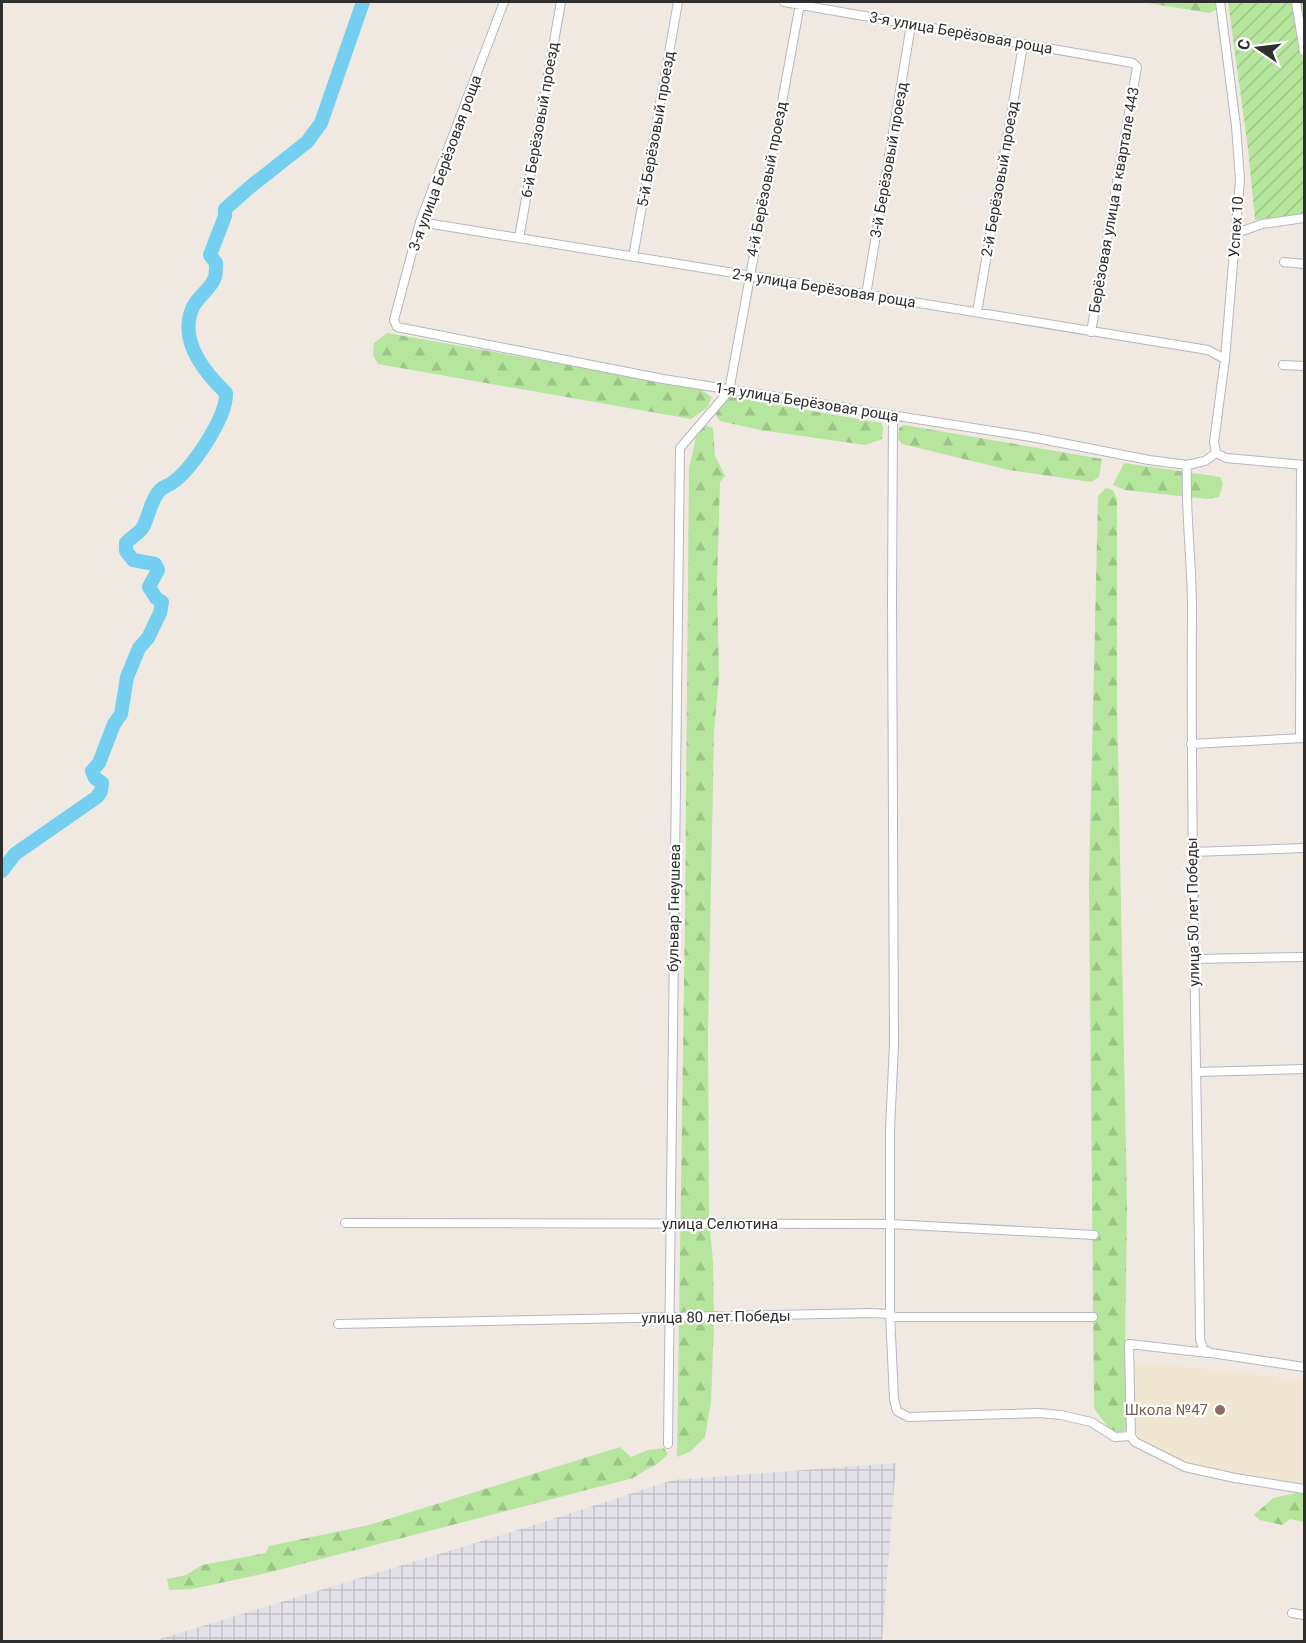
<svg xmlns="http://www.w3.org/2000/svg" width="1306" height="1643" viewBox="0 0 1306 1643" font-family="Roboto,sans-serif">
<defs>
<pattern id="industrial-grid" width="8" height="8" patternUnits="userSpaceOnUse" patternTransform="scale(1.5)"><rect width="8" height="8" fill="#e3e1e8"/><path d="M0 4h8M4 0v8" fill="none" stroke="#c3c1c7"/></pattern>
<pattern id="forest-firs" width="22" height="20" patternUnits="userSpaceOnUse" patternTransform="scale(1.5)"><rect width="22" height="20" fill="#b6e59e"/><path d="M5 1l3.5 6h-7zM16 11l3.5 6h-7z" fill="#9dc588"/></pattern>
<pattern id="garden-furrows" width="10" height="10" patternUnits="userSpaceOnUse" patternTransform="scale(1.5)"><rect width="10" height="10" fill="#b6e59e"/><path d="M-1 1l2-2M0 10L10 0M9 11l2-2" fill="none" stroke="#9dc588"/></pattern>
</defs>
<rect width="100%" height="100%" fill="#efe9e1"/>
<path fill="url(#industrial-grid)" d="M896 1463 882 1641H153L531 1526 673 1480Z"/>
<path fill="#f0e6d1" d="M1134 1361 1304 1380V1486L1250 1478 1184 1464 1137 1440Z"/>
<path fill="url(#forest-firs)" d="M1141 2H1215L1216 10 1209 13Z
M387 333 698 388 712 397 707 408 691 419 378 364 373 355 374 343Z
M726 396 881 423 883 428 882 439 865 445 760 430 720 421 716 415 717 406Z
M702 424 713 428 715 456 725 476 720 482 717 584 719 677 714 731 708 1032 709 1220 713 1262 714 1324 711 1401 705 1437 691 1451 677 1457 685 916 689 469 696 437Z
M904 425 1102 459 1099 477 1091 482 1009 470 902 444 898 439 899 428Z
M1124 463 1220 477 1223 484 1219 497 1207 499 1125 490 1113 485Z
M1106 488 1113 490 1117 499V707L1127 1205 1125 1349 1131 1428 1118 1433 1107 1426 1094 1408 1089 882 1098 496Z
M620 1447 631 1457 648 1450 664 1448 668 1454C658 1466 645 1469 633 1478L271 1572 192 1589 169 1590 167 1579 186 1575 202 1565 266 1553 269 1546 369 1525Z
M1297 1493 1304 1494V1522L1290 1519 1282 1525 1260 1520 1254 1515 1273 1498Z"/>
<path fill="url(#garden-furrows)" d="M1228 2H1304V214L1255 220 1248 149Z"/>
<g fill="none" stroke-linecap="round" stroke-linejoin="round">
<path stroke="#75cff0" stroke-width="14" d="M2 871 15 854 97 797 101 791 102 783 95 778 92 771 99 763 114 724 121 714 127 677 139 648 148 638 160 613 162 602 156 598 149 587 158 570 155 564 133 560 126 551V543C131 537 139 534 143 527 150 514 150 501 160 490 164 486 168 486 172 483 192 469 227 417 226 393 204 372 178 339 193 307 198 296 212 288 215 277 216 273 216 267 216 263L210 255 225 216V209L250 187 307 142 321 123 363 2"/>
<g stroke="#b4b7c1" stroke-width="10">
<path id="minor" d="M504 2 420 222 394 320 397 327 663 379 1031 437 1149 460 1187 465 1205 461 1216 453
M784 2 1133 63 1137 67 1091 332
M1296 2 1304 51
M420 222 1208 350 1225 359
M1237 233 1262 224 1304 218
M519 238 561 2
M633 257 678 2
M1284 262 1304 264
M866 295 911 25
M977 312 1023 45
M1283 365 1304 366
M893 415 892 601 894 1044 890 1130V1314L894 1399 897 1411 908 1417 1039 1413 1061 1415 1091 1422 1115 1437 1131 1436 1135 1442 1185 1467 1235 1478 1304 1489
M1216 453 1214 442 1225 359 1240 180 1236 126 1220 2
M1216 453 1226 458 1304 465
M1187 465C1185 516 1193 567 1192 619 1190 859 1198 1099 1200 1339L1203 1349 1211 1353 1304 1367
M1300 738 1301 465
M1191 744 1304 738
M1192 852 1304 848
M1194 959 1304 957
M1196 1072 1304 1069
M345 1223 891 1224 1094 1235
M338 1324 872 1313 890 1314 894 1317H1093
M1131 1436 1129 1344 1208 1353
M668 1444 680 448 729 391 800 4
M1292 1613 1304 1615"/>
</g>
<use href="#minor" stroke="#fff" stroke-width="8"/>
</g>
<circle fill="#8d6e63" stroke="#fff" stroke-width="2" cx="1220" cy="1410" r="6"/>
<g text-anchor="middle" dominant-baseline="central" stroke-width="4.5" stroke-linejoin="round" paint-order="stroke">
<g font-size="15" fill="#2e2e2e" stroke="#fff">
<text transform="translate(961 33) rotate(10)">3-я улица Берёзовая роща</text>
<text transform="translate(540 120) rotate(-80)">6-й Берёзовый проезд</text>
<text transform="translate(656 129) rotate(-80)">5-й Берёзовый проезд</text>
<text transform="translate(889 160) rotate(-80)">3-й Берёзовый проезд</text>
<text transform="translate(445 163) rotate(-70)">3-я улица Берёзовая роща</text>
<text transform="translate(767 179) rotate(-79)">4-й Берёзовый проезд</text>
<text transform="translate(1000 179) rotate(-80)">2-й Берёзовый проезд</text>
<text transform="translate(1114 200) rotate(-80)">Берёзовая улица в квартале 443</text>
<text transform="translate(1236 227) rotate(-86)">Успех 10</text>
<text transform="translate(824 288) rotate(9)">2-я улица Берёзовая роща</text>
<text transform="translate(807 402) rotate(9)">1-я улица Берёзовая роща</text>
<text transform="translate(674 908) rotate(-89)">бульвар Гнеушева</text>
<text transform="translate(1193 912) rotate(-91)">улица 50 лет Победы</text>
<text x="720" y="1224">улица Селютина</text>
<text transform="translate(716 1317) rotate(-1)">улица 80 лет Победы</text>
</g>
<g font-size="15" fill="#785e54" stroke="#fff" text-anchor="end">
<text x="1208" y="1410">Школа №47</text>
</g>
</g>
<rect width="1306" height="1643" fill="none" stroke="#2e2e2e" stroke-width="6"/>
<g transform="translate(1258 48) rotate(284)" stroke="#ffffff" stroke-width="4.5" paint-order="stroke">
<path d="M0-4.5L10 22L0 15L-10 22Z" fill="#2e2e2e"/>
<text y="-9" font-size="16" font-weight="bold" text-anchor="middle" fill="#2e2e2e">С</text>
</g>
</svg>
